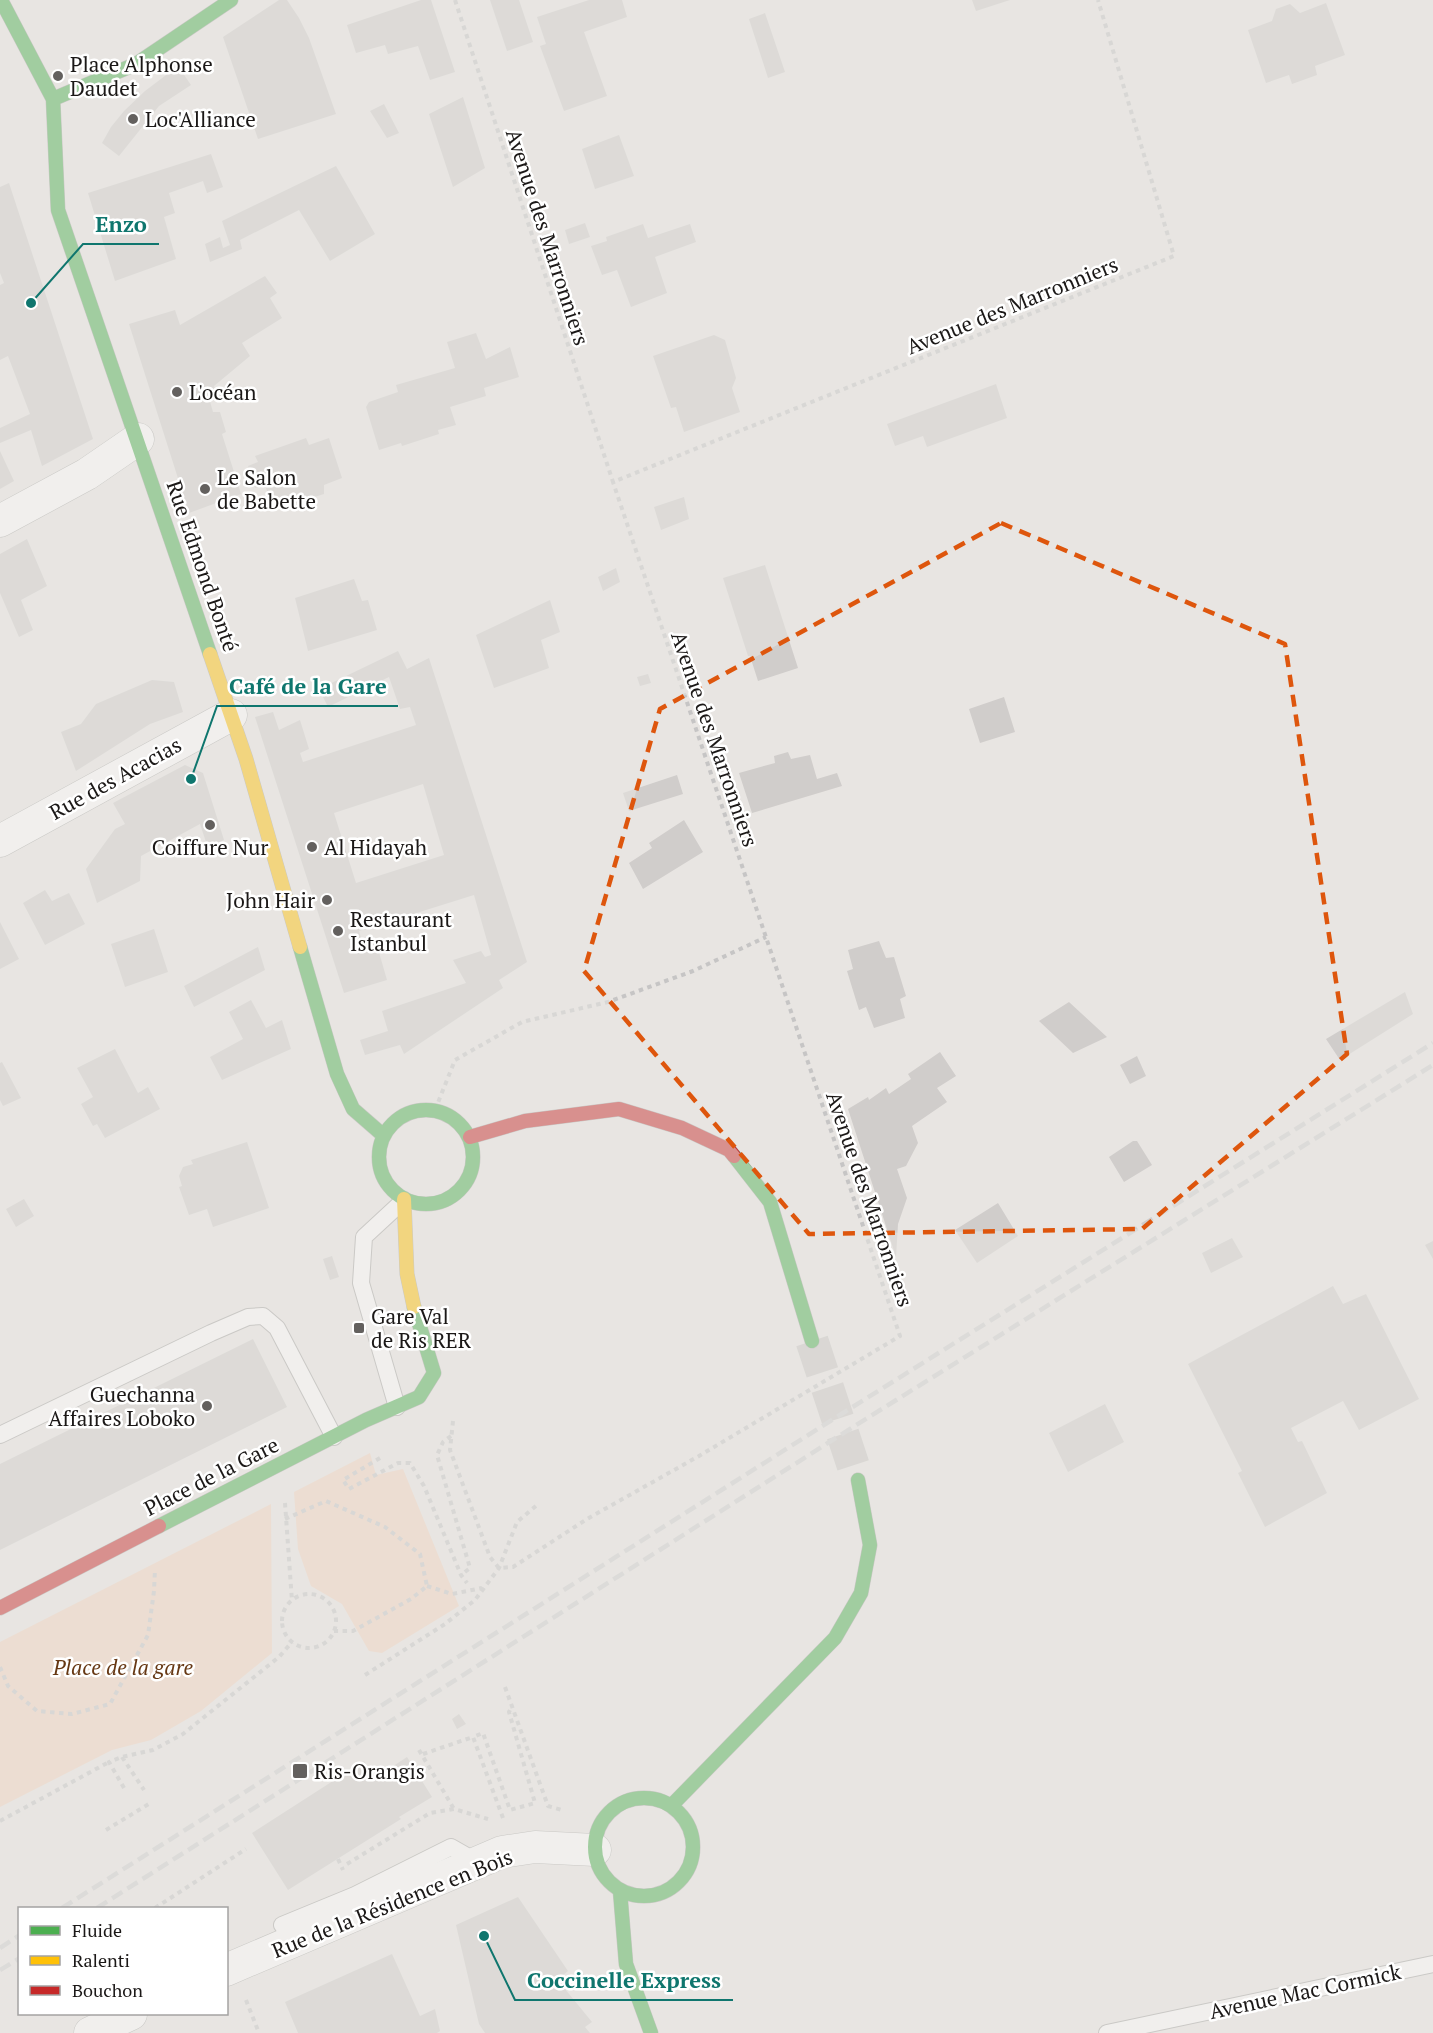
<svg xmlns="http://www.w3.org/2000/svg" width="1433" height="2033" viewBox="0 0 1433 2033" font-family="'PT Serif',serif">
<rect width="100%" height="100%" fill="#e8e5e2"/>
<path fill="#f2d3bf" d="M370 1453 376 1475 403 1469 459 1606 382 1653 369 1651 342 1604 311 1586 298 1549 294 1492Z
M271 1504 272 1653 201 1711 151 1740 112 1750 0 1807V1642Z"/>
<path fill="#d0cdcb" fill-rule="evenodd" d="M279 0H287L299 18 309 38 336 114 258 139 223 37Z
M421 0H431L455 72 430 80 418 46 388 54 385 45 356 53 347 25Z
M490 0H519L533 42 507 51Z
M589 0H622L627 17 584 32 607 96 564 111 540 46 546 44 537 17Z
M972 0H1010L976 11Z
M1326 3 1345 55 1315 66 1317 75 1292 84 1289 75 1266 83 1248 30 1272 21 1276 9 1290 4 1300 13Z
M765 13 785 72 768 78 749 19Z
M178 66 191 85 159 106 119 156 102 143 111 127 124 111 145 91Z
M463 97 485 168 453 187 429 114Z
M384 104 399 133 387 138 370 111Z
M619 135 634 176 595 189 582 149Z
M211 154 223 187 207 193 203 181 169 193 175 213 164 217 176 259 115 281 88 193Z
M336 166 375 234 330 261 299 210 240 240 242 249 210 262 205 244 220 237 223 248 230 245 222 221Z
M9 183 93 439 42 466 31 430 0 443V428L30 414 8 356 0 360V285L4 283 0 273V187Z
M585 223 590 237 569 244 565 230Z
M643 224 648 238 690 224 696 242 655 257 667 293 631 307 617 270 602 275 591 246 607 241 606 237Z
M265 276 277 293 270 298 282 318 242 343 250 356 214 386 216 395 209 398 213 412H220L226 432 222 434 241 494 189 513 129 324 175 310 180 325Z
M476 333 486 359 510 347 519 377 484 388 486 396 450 407 456 425 438 430 439 434 402 446 401 443 379 450 366 407 369 402 398 392 396 385 455 368 447 342Z
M714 335 725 340 736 378 732 388 740 412 684 432 676 407 671 408 653 356Z
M996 384 1007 418 927 447 923 436 895 446 887 424Z
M306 438 309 445 329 438 342 478 324 485V494L273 510 265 485 255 488 248 466 258 462 255 456Z
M0 451 14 481 0 489Z
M684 497 689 519 661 530 654 507Z
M27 539 47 586 21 600 33 630 19 637 0 593V554Z
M765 565 798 668 758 681 750 656H748L723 578Z
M616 568 620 582 603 591 598 577Z
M354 579 362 601 368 600 377 630 308 651 295 598Z
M550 600 560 632 541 640 549 668 494 688 476 635Z
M398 651 407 669 429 658 527 962 499 980 503 988 404 1054 400 1045 365 1055 360 1040 388 1031 382 1011 466 983 453 960 481 951 485 957 491 955 474 895 359 931 363 945 376 942 387 980 344 993 255 717 273 712 279 730 300 720 309 749 300 753 303 762 416 725 410 707 400 709 389 677 328 707 319 689ZM423 784 444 855 356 883 334 813Z
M648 674 651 683 640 686 637 677Z
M152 680 174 682 183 712 150 724 76 771 61 732 81 724 96 704Z
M1004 697 1015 732 980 743 969 709Z
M788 752 791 759 810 755 817 779 837 773 842 786 752 813 739 773 775 763 774 756Z
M185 765 203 773 224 840 208 848 200 824 141 856 140 881 97 903 86 869 115 829 125 824 113 803Z
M677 775 683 794 629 811 623 793Z
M684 820 703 852 643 889 629 863 652 848 649 843Z
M45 890 52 901 69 893 85 924 45 945 23 903Z
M0 922 19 959 0 969Z
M154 929 168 972 125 987 111 944Z
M879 941 886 958 894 957 906 996 900 999 905 1018 874 1028 866 1007 859 1010 847 971 853 969 848 950Z
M258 947 265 970 194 1007 184 986Z
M1405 992 1413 1014 1340 1060 1326 1039Z
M251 1000 266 1028 282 1020 291 1049 222 1080 210 1057 243 1039 229 1012Z
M1069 1002 1107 1037 1073 1053 1039 1021Z
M115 1049 138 1093 148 1087 160 1109 105 1138 97 1124 93 1126 81 1104 93 1097 77 1068Z
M940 1052 956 1076 937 1088 947 1102 912 1126 918 1143 906 1166 897 1169 907 1198 898 1224 896 1257 848 1109 868 1097 869 1100 886 1088 889 1094 911 1079 908 1074Z
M1137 1056 1146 1076 1130 1084 1120 1065Z
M2 1062 21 1098 3 1106 0 1100V1063Z
M1133 1141H1137L1152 1165 1124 1182 1109 1157Z
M247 1142 269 1208 213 1227 207 1209 189 1215 179 1187 182 1186 179 1176 183 1167 193 1164 191 1160Z
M24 1199 34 1216 16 1227 6 1209Z
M998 1203 1018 1236 977 1263 955 1230Z
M1232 1238 1243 1257 1211 1273 1202 1253Z
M1433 1241V1259L1425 1245Z
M332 1256 339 1277 330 1280 323 1259Z
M1333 1286 1343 1304 1366 1294 1419 1399 1359 1430 1343 1401 1291 1428 1298 1442 1302 1441 1327 1493 1265 1527 1238 1473 1242 1471 1188 1364Z
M253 1339 287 1407 0 1550V1464Z
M1105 1404 1124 1442 1068 1472 1049 1433Z
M459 1714 466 1724 457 1729 452 1719Z
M407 1757 432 1797 399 1817 401 1819 288 1890 252 1833 364 1761 375 1778Z
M518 1897 568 1971 562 1976 565 1989 592 2022 585 2027 590 2033H485L479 2024 456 1925Z
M392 1954 420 2016 435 2009 440 2031 437 2033H298L285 2002Z"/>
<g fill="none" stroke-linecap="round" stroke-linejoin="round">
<path stroke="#c9c6c4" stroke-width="33" stroke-dasharray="33 16" stroke-linecap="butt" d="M812 1341 858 1480"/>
<g stroke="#a8a6a4" stroke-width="18">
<path id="lane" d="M397 1407 361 1283 364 1237 404 1200
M0 1435 211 1333 248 1317 263 1316 277 1328 334 1437
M282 1925 355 1895 451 1847 479 1863
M1107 2033 1433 1964"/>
</g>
<g stroke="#a8a6a4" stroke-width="33">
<path id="street" d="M0 521 87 474 138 439
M0 841 231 715
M226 1970 502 1852 535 1847 595 1850
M90 2033 131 2014"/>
</g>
<g stroke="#a8a6a4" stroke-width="15">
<path id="fast" d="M1 0 53 99 58 210 210 654
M53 99 136 64 231 0
M300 947 337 1074 353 1109 384 1136
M379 1157a47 47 0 1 1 94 0a47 47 0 1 1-94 0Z
M734 1156 770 1202 812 1341
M159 1526 366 1420 419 1397 434 1373 414 1307
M595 1847a49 49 0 1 1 98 0a49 49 0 1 1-98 0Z
M672 1805 835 1638 861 1593 870 1545 858 1480
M620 1891 626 1964 651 2033"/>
</g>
<g stroke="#a8a6a4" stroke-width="15">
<path id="slow" d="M210 654 246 759 300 947
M404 1199 407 1274 414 1307"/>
</g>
<g stroke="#a8a6a4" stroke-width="15">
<path id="jam" d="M470 1137 525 1121 619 1109 682 1128 729 1150 734 1156
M0 1608 159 1526"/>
</g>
<path stroke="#c6c5c5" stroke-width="4" stroke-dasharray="4.5 4.5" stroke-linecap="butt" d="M455 0 613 482 1174 256 1098 0
M435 1110 455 1060 522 1022 608 1002 693 971 766 937
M453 1421 450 1450 490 1557 499 1568 513 1567 587 1519 699 1456 900 1336 613 482
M451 1436 443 1442 437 1455 470 1568 461 1575
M380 1458 343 1480 349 1489 398 1463H410L424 1486 461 1575 467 1583
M285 1503 292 1601
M285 1519 326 1501 385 1527 420 1554 427 1586 411 1599 353 1631H334
M427 1586 452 1594 482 1588
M282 1621a27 27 0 1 1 54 0a27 27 0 1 1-54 0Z
M0 1667 8 1686 37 1711 72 1714 110 1704 148 1635 154 1591 155 1569
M365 1675 445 1624 475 1600 499 1568 517 1522 537 1505
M505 1687 548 1806 562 1810
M419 1750 454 1809
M423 1754 473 1737
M122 1757 144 1790
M124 1788 109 1762 122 1757 153 1750 183 1734 279 1657 292 1642
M503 1818 473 1737 483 1733 510 1810 535 1803 509 1712 512 1706
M0 1821 109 1762
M106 1830 152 1802
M338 1859 343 1870
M347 1864 430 1813 454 1809 488 1819
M155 1908 246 1849
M246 2000 259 2033"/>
<use href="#lane" stroke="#fcfbfb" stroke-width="16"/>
<use href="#street" stroke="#fcfbfb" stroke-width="32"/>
<use href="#fast" stroke="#4caf50" stroke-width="14"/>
<use href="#slow" stroke="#ffc107" stroke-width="14"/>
<use href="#jam" stroke="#c62828" stroke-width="14"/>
<path stroke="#cfcece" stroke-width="4.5" stroke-dasharray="12 6" stroke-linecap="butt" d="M62 1908 843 1413 1433 1043
M97 1908 853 1427 1433 1065
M0 1948 20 1935
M0 1970 20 1958"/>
</g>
<path d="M0 0H1433V2033H0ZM1001 523 1285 644 1347 1054 1142 1229 809 1234 584 971 660 709Z" fill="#e8e5e2" fill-opacity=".55" fill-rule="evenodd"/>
<path fill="none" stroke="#de560d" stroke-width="4.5" stroke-dasharray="12 8" stroke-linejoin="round" d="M1001 523 1285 644 1347 1054 1142 1229 809 1234 584 971 660 709Z"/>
<g fill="#63605e" stroke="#fff" stroke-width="2">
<circle cx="58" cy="76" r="6"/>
<circle cx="133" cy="119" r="6"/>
<circle cx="177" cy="392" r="6"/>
<circle cx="205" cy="489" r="6"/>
<circle cx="210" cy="825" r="6"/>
<circle cx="312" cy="847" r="6"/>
<circle cx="327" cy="900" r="6"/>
<circle cx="338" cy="931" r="6"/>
<rect x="353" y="1322" width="12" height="12" rx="3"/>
<circle cx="207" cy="1406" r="6"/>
<rect x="292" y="1763" width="16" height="16" rx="3"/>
</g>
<g text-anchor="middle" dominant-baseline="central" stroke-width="5" stroke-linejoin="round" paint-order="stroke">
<g font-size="21" fill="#1b1817" stroke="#fff" text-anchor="start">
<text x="70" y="64">Place Alphonse<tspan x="70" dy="24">Daudet</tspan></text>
<text x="145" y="119">Loc'Alliance</text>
<text x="189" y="392">L'océan</text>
<text x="217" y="477">Le Salon<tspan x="217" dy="24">de Babette</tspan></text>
<text x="210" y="847" text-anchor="middle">Coiffure Nur</text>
<text x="324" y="847">Al Hidayah</text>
<text x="315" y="900" text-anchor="end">John Hair</text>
<text x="350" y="919">Restaurant<tspan x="350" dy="24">Istanbul</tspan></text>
<text x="371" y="1316">Gare Val<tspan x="371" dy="24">de Ris RER</tspan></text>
<text x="195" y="1394" text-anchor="end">Guechanna<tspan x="195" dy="24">Affaires Loboko</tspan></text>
<text x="314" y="1771">Ris-Orangis</text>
</g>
<g font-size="21" fill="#1b1817" stroke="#fff">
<text transform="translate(548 237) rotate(72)">Avenue des Marronniers</text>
<text transform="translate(1012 305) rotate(-22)">Avenue des Marronniers</text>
<text transform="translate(203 566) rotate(71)">Rue Edmond Bonté</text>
<text transform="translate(715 739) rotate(71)">Avenue des Marronniers</text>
<text transform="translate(115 778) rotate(-29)">Rue des Acacias</text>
<text transform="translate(870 1199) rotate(71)">Avenue des Marronniers</text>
<text transform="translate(211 1476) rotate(-27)">Place de la Gare</text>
<text transform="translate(392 1903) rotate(-22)">Rue de la Résidence en Bois</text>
<text transform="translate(1305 1991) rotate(-12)">Avenue Mac Cormick</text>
</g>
<g font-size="21" font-style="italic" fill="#663814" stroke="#fff">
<text x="123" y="1667">Place de la gare</text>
</g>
</g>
<path fill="none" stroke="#0f766e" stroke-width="2" d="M31 303L83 244H159M191 779L217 706H398M484 1936L515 2000H733"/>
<g fill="#0f766e" stroke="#fff" stroke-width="2">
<circle cx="31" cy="303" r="6"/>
<circle cx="191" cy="779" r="6"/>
<circle cx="484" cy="1936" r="6"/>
</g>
<g font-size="22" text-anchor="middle" font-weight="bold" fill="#0f766e" stroke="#fff" stroke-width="5" stroke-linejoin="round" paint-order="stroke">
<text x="121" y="232">Enzo</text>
<text x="308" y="694">Café de la Gare</text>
<text x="624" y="1988">Coccinelle Express</text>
</g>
<rect x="18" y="1907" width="210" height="108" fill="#ffffff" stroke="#a4a3a2" stroke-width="1.5"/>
<rect x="30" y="1926" width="30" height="9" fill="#4caf50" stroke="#a4a3a2" stroke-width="1.5"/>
<text x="72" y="1937" font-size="18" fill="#1b1817">Fluide</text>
<rect x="30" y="1956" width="30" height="9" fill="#ffc107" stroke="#a4a3a2" stroke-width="1.5"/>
<text x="72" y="1967" font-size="18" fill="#1b1817">Ralenti</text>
<rect x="30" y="1986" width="30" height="9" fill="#c62828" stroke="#a4a3a2" stroke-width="1.5"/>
<text x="72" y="1997" font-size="18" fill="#1b1817">Bouchon</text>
</svg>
